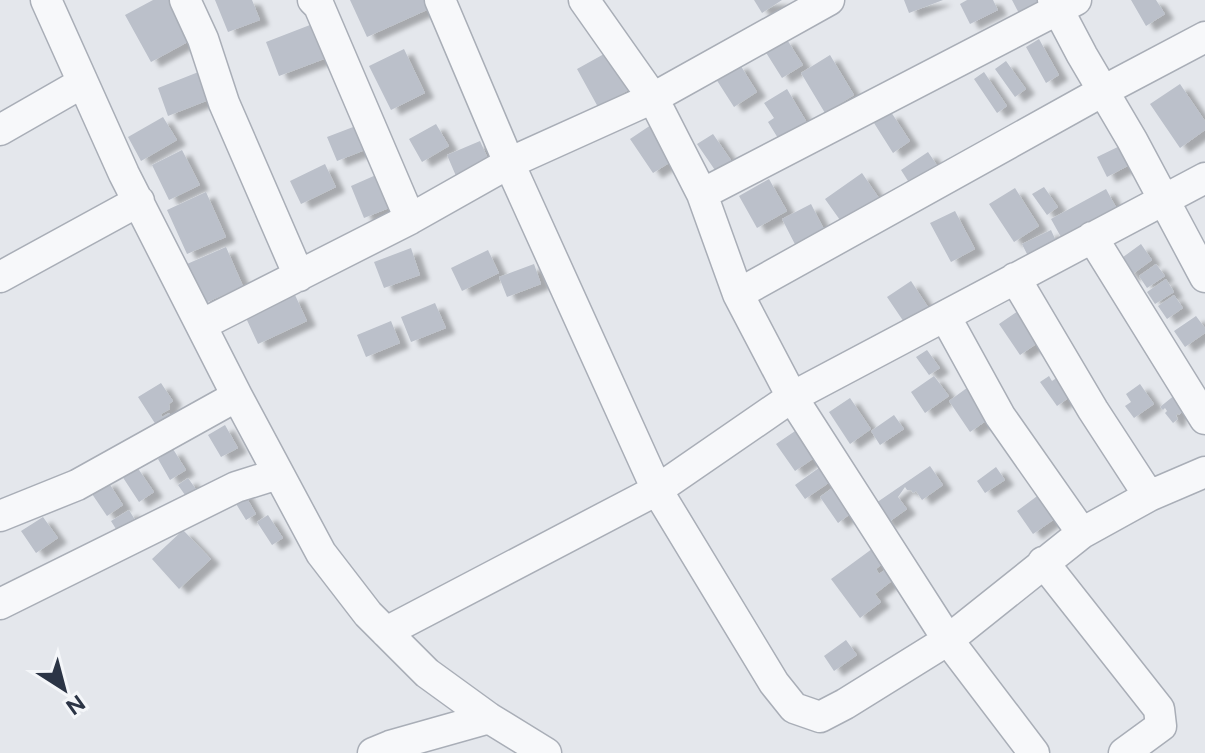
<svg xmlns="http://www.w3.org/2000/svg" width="1205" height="753" viewBox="0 0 1205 753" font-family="Figtree,sans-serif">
<defs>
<filter id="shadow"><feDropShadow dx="9" dy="5" stdDeviation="2" flood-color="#0004"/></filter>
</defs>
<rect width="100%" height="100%" fill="#e4e7ec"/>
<path fill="#bbc0ca" filter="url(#shadow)" d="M153 0H174L195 38 151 62 125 15Z
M215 0H252L260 20 228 32Z
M350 0H425L429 9 367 37Z
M754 0H782L762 13Z
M904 0H943L909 13Z
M967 0H993L998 10 970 24 960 4Z
M1012 0H1047L1022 19Z
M1131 0H1156L1165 14 1146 26Z
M310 25 324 59 279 76 266 42Z
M786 38 803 65 782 78 765 51Z
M1039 39 1059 75 1046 83 1026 47Z
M404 49 425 93 391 110 369 66Z
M613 49 634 87 598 107 577 69Z
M830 55 854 95 825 113 801 73Z
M1006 61 1026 89 1015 97 995 69Z
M739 63 757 92 734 107 716 79Z
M201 71 211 99 168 116 158 88Z
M984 72 1007 106 997 113 974 79Z
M1180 84 1205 121V130L1180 148 1150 104Z
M787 89 809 126 781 143 768 122 774 118 764 103Z
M891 112 910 141 893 153 874 123Z
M163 117 177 140 141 161 128 137Z
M654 123 677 158 653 173 630 139Z
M361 124 370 148 337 161 327 137Z
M436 124 449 146 422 162 409 139Z
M713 134 733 163 717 173 697 144Z
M480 141 489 161 456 176 447 155Z
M1126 143 1135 162 1107 177 1097 157Z
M182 150 200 185 169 200 152 165Z
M928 152 943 174 915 192 901 170Z
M325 164 336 187 301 204 290 181Z
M862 173 881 201 845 227 825 199Z
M376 175 389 208 364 218 351 186Z
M769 179 787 211 757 228 739 196Z
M1044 187 1058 207 1047 215 1032 194Z
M1015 188 1039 226 1014 242 989 204Z
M1106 189 1122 218 1067 248 1051 219Z
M206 192 226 237 187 254 167 210Z
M811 204 830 241 801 256 782 219Z
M955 211 975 249 951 262 930 223Z
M1051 230 1061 252 1033 266 1022 244Z
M1141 244 1152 260 1130 276 1119 260Z
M226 247 243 286 203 304 187 264Z
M411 248 420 275 384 288 374 262Z
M488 250 499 273 462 291 451 268Z
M534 264 541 284 507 297 499 277Z
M1156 264 1165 276 1147 288 1139 276Z
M1166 279 1174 292 1155 304 1147 292Z
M911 281 932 313 908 328 887 297Z
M295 295 307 321 258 344 246 318Z
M1174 295 1183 308 1167 319 1158 306Z
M435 303 446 328 411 342 401 317Z
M1021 309 1042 340 1020 355 999 324Z
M1196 316 1205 328V333L1185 347 1174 331Z
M391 321 400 343 366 357 357 335Z
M927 350 940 368 929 375 916 357Z
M934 376 949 396 925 413 911 392Z
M1049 376 1052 381 1058 377 1077 392 1057 406 1040 382Z
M161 383 173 401 169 404 170 409 161 414 162 417 169 413 173 419 158 428 138 397Z
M1140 384 1154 404 1134 418 1125 406 1131 402 1126 394Z
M971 385 993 416 970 432 949 401Z
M1181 390 1188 412 1184 415 1182 412 1179 415 1178 413 1176 416 1178 419 1173 423 1165 413 1167 411 1165 408 1163 410 1160 407Z
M850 398 871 429 850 444 829 412Z
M894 415 904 429 880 445 871 431Z
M225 425 238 448 221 457 208 435Z
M804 425 823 452 795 471 776 444Z
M173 449 186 470 170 480 158 459Z
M823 465 833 480 805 499 795 485Z
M930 466 943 485 922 500 916 491 913 493 911 490H907L905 487 898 497 907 509 886 524 873 505Z
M137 467 154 492 139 502 122 476Z
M996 467 1005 480 985 493 977 481Z
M188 478 200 495 190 502 178 485Z
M107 480 123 505 107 516 90 491Z
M839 483 857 509 838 523 820 497Z
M241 488 256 514 246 520 230 494Z
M1040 494 1056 518 1033 534 1017 511Z
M129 510 138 525 121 537 111 521Z
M268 515 283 538 272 545 257 522Z
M43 517 58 538 36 553 21 531Z
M183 530 211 559 179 589 152 559Z
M876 546 887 560 876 569 879 574 889 567 897 577 875 594 881 602 860 618 831 579Z
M846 640 857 655 834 671 824 656Z"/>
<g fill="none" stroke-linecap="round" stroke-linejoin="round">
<g stroke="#a9aeb7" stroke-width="33">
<path id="minor" d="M46 0 124 174 237 396 321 553 368 614 427 673 489 718 546 753
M185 0 203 39 224 103 299 276
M313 0 319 6 410 219
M440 0 509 163 657 490 774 683 794 708 820 717 845 704 948 640 1082 533 1149 496 1205 472
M584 0 653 98 702 194 738 294 792 397 1205 178
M1053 0 1082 55 1132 140 1205 277
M0 130 82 83
M702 194 1076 0
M1092 237 1205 419
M0 277 139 201
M1015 278 1093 410 1149 496
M738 294 1103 91 1205 37
M945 316 1000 416 1082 533
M201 325 410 219 509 163 653 98 829 0
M0 516 77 485 237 396
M1043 562 1159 709 1161 726 1124 753
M0 604 236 487 278 474
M386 632 657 490 792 397 948 640 1034 753
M373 753 390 746 489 718"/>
</g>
<use href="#minor" stroke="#f7f8fa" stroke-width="30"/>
</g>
<g transform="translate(64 689) rotate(144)" stroke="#f4f6f9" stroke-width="6" paint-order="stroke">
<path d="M0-6L14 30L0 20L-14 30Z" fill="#2b3445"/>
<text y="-12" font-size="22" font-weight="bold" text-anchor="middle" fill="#2b3445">N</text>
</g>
</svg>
